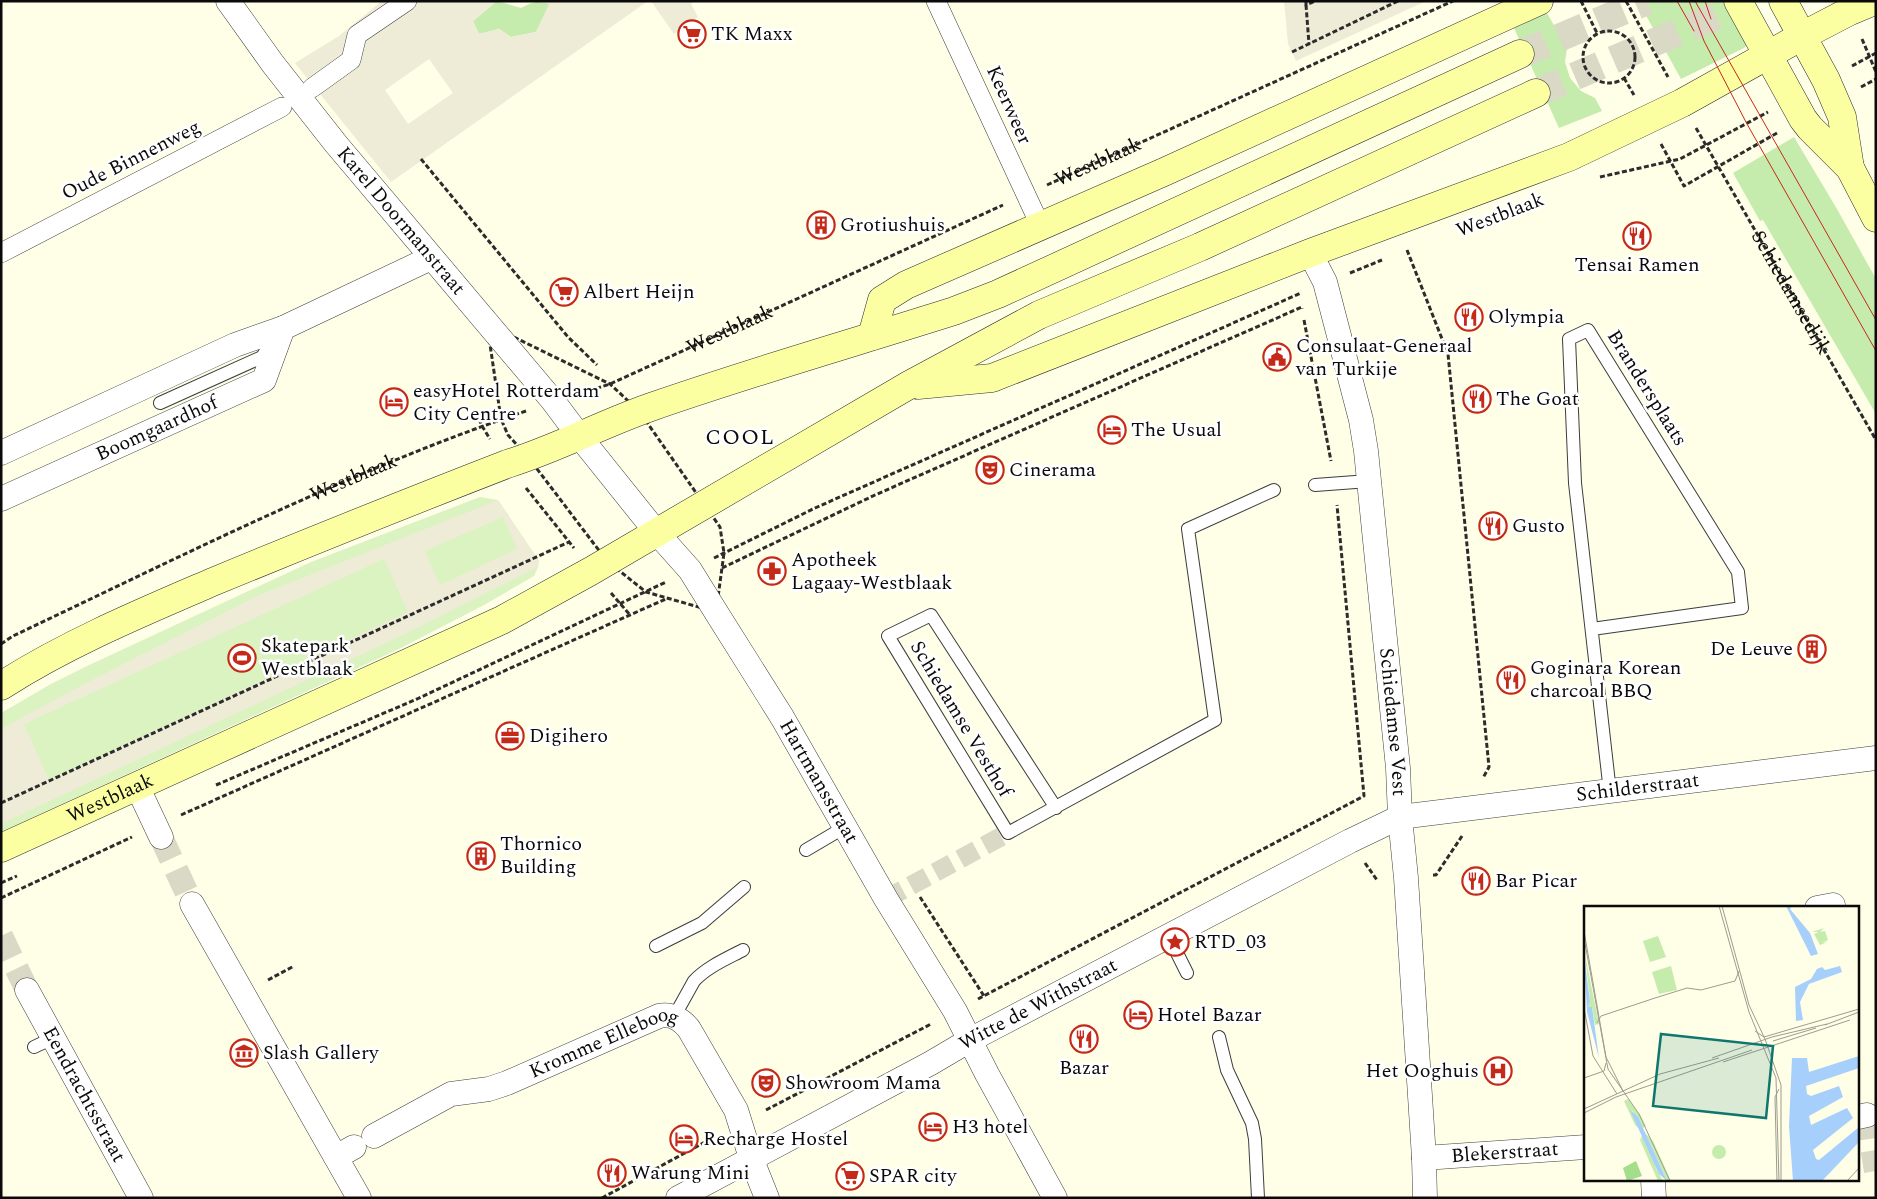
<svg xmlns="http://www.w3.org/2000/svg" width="1877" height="1199" viewBox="0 0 1877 1199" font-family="Spectral,serif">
<rect width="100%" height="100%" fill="#fffee7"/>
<path fill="#c5ecad" d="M497 1 521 8C532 2 537 0 550 4L536 32 511 37 499 29 479 34 473 21Z
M1638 1H1730L1747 45 1744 48 1681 79Z
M1547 13 1567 48 1565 62 1570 78 1581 91 1595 98 1602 111 1559 128 1514 28Z
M1794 137 1837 209 1876 279V414L1763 220 1760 221 1733 173Z"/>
<path fill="#daf3c0" d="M480 497 498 500 539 561 538 567 534 576 484 605 399 649 1 832V713L51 684 87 666 311 562Z"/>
<path fill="#eeebd7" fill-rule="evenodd" d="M382 1H497L473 21 479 34 499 29 511 37 536 32 549 4 542 1H648L391 182 295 63 339 36ZM429 59 453 93 408 124 385 90Z
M651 1H694L691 4 698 17 674 34Z
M1284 1H1426L1296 61 1288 44Z
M498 500 539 561 538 567 405 634 1 824V729L86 683 257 596ZM503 517 517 549 440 585 425 551ZM384 559 408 612 49 780 24 724Z"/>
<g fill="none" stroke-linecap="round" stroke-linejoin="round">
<path stroke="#dad9c6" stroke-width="19" stroke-dasharray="19 9" stroke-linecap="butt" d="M886 899 1008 833"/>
<path stroke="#dad9c6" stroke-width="24" stroke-dasharray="24 12" stroke-linecap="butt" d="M161 837 192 904
M1 936 27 990
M1867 1115 1876 1171"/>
<path stroke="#dad9c6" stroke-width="28" stroke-dasharray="28 14" stroke-linecap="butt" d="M1520 54 1647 1
M1536 93 1751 1"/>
<g stroke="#3d3d3d" stroke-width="14">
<path id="service" d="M160 403 262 357 269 346
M1315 485 1369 481
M1592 629 1742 608 1738 572 1588 330 1569 339 1575 483 1610 792
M1056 808 931 615 888 636 1008 833 1215 720 1188 529 1274 490
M806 850 845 827
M1168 935 1187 973
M656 946 702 923 744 887
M674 1017 694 981C707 967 726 959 743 950
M1219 1037 1227 1070 1252 1123 1255 1139 1258 1198
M34 1047 53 1038"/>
</g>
<g stroke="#3d3d3d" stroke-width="20">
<path id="pedestrian" d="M936 1 1041 227
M312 88 351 60 357 35 407 1
M1 253 282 107"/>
</g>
<g stroke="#3d3d3d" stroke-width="25">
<g id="minor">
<path id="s5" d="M228 1 273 64 336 144 553 401 580 437 657 533 690 570 716 612 782 717 886 899 955 1011 987 1074 1055 1198"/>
<path id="s6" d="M1310 253 1325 282 1361 420 1366 451 1398 768 1400 817 1406 878 1424 1158 1425 1198"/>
<path d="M1 453 235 345 283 328"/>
<path id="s7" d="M1 499 264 380 283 328 431 258"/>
<path d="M137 786 161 837"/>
<path d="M192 904 359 1198"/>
<path d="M1817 908 1833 905V908"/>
<path id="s8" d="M27 990 141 1198"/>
<path d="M1858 1117 1867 1115"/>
<path id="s9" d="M374 1136 451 1094 489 1089 507 1083 659 1016C671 1013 682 1020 689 1029L736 1110 751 1158 767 1198"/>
<path d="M336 1157 354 1147"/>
<path id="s10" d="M1424 1158 1586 1147"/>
<path d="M1653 1180 1654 1198"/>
<path id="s11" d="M678 1198 931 1063 970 1040 1350 841 1400 817 1876 758"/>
</g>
</g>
<g stroke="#2c2c2c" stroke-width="29">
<g id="secondary">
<path d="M1738 1 1803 119 1810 128 1850 168 1876 218"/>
<path d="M1783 1 1826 80 1842 117 1850 168"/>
<path d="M872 336 882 300 906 285 1164 172 1539 1"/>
<path d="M918 385 992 378 1310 253 1569 157 1682 103 1802 36 1850 11 1874 1"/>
<path d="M1 686C68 643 143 612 215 581 312 541 409 502 507 464 556 449 602 424 651 407 751 372 853 343 954 311L998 294 1520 54"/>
<path id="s12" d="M1 848 502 620 591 571 909 385 1039 315 1200 247 1536 93"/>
</g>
</g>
<g stroke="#2c2c2c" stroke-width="3" stroke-dasharray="5 2.5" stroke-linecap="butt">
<path d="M1306 1V5L1315 1"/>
<path d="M1581 1 1597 33"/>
<path d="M1626 1 1668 77"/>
<path d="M1306 5 1309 44"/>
<circle cx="1609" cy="57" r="26"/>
<path d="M1862 39 1876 72"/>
<path d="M1292 52 1398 1"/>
<path d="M1852 66 1876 53"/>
<path d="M1624 78 1634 95"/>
<path d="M1861 87 1876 79"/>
<path id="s1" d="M1696 128 1876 440"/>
<path d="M1661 144 1684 186 1777 133"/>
<path d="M421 159 568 337 597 365"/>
<path d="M1600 177 1680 159 1768 112"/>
<path id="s2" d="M1047 185 1453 1"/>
<path d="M1407 250 1448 354 1489 767 1483 778"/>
<path d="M1350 273 1382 260"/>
<path d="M1304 320 1331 461"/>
<path d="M487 324 610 384 639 411 720 527 724 553 716 612 646 592 607 561 528 457 508 435 501 419Z"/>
<path id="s3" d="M582 393 610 384 1003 205"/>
<path d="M476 412 482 426 490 439"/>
<path d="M526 488 574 548"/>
<path d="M714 558 815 508 1301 293"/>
<path d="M722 568 875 495 1302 307V309"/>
<path d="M611 593 630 615"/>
<path id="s4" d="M1 644 13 636C182 556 349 471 526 411"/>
<path d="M216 785 417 699 666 582"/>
<path d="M1 803 569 542"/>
<path d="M181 815 668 598"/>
<path d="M1365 863 1377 880"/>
<path d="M1433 875H1436L1462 836"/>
<path d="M1 883 17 876"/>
<path d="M920 897 984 996"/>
<path d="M1 898 132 837"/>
<path d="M268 980 294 966"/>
<path d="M978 999 1364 796 1337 505"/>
<path d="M766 1110 931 1024"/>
<path d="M602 1198 716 1136"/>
</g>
<use href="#service" stroke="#fff" stroke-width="12"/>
<use href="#pedestrian" stroke="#fff" stroke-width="19"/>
<use href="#minor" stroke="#fff" stroke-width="24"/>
<use href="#secondary" stroke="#fbffa2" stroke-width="28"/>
<path stroke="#c52917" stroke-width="1" d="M1677 1 1694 31
M1689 1 1704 41 1747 124 1876 351
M1695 1 1876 320
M1705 1 1711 19"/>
</g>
<defs>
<g id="supermarket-ring" transform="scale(1.4375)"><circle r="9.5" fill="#fff" stroke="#c52917" stroke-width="1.5"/><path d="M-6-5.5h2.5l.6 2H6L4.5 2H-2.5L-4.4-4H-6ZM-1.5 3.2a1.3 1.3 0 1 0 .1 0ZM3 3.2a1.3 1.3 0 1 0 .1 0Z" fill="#c52917"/></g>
<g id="building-ring" transform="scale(1.4375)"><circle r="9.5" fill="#fff" stroke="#c52917" stroke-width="1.5"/><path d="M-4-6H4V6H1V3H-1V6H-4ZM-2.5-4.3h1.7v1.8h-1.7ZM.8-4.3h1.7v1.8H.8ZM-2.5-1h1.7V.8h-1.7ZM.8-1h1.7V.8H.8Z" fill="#c52917"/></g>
<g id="restaurant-ring" transform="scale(1.4375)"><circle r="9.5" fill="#fff" stroke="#c52917" stroke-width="1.5"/><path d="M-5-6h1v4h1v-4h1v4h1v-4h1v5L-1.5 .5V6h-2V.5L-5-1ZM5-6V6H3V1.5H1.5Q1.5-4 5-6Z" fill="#c52917"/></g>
<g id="civic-ring" transform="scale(1.4375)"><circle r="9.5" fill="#fff" stroke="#c52917" stroke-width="1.5"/><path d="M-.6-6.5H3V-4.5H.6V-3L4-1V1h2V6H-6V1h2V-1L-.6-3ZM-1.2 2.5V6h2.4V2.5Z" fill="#c52917"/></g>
<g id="hotel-ring" transform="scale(1.4375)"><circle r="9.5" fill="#fff" stroke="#c52917" stroke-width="1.5"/><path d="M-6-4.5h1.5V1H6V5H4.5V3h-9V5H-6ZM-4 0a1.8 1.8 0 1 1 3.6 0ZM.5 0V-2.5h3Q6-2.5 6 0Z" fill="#c52917"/></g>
<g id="theatre-ring" transform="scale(1.4375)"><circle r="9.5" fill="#fff" stroke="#c52917" stroke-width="1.5"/><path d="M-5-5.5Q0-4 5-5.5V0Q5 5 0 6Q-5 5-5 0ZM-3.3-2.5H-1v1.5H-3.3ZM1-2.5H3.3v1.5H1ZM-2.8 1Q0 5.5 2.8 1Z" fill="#c52917"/></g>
<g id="pharmacy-ring" transform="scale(1.4375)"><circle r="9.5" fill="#fff" stroke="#c52917" stroke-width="1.5"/><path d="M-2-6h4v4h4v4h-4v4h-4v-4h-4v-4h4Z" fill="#c52917"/></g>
<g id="stadium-ring" transform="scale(1.4375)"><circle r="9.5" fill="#fff" stroke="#c52917" stroke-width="1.5"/><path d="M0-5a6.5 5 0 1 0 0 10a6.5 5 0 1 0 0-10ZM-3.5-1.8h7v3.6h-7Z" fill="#c52917"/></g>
<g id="office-ring" transform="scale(1.4375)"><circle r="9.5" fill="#fff" stroke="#c52917" stroke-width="1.5"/><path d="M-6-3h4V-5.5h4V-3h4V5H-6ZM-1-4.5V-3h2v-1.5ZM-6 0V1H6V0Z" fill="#c52917"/></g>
<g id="sight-ring" transform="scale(1.4375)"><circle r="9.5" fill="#fff" stroke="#c52917" stroke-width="1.5"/><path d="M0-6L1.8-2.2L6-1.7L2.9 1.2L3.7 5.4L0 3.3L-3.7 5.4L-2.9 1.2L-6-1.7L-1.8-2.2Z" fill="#c52917"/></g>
<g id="museum-ring" transform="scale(1.4375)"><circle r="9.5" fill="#fff" stroke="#c52917" stroke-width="1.5"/><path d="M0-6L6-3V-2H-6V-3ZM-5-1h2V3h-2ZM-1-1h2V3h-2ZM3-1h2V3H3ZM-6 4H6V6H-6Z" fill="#c52917"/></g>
<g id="hospital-ring" transform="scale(1.4375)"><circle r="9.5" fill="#fff" stroke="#c52917" stroke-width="1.5"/><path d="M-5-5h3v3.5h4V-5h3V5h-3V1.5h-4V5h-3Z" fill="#c52917"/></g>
</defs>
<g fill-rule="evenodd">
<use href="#supermarket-ring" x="692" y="34"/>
<use href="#building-ring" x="821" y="225"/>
<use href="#restaurant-ring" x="1637" y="236"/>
<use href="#supermarket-ring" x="564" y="292"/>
<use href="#restaurant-ring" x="1469" y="317"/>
<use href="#civic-ring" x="1277" y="357"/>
<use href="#restaurant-ring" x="1477" y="399"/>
<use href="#hotel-ring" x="394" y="402"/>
<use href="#hotel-ring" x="1112" y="430"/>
<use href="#theatre-ring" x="990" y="470"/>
<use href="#restaurant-ring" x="1493" y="526"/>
<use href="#pharmacy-ring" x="772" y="571"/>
<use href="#building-ring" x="1812" y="649"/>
<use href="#stadium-ring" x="242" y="658"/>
<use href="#restaurant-ring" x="1511" y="680"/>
<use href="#office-ring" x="510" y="736"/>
<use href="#building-ring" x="481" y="856"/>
<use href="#restaurant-ring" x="1476" y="881"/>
<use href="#sight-ring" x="1175" y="942"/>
<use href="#hotel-ring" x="1138" y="1015"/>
<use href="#restaurant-ring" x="1084" y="1039"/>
<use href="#museum-ring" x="244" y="1053"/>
<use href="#hospital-ring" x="1498" y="1071"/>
<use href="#theatre-ring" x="766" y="1083"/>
<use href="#hotel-ring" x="933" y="1127"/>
<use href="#hotel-ring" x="684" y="1139"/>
<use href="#restaurant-ring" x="612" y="1173"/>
<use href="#supermarket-ring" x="850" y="1176"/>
</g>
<g text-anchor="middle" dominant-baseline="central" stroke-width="5" stroke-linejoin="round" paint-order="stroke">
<g font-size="20" fill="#0a0a0a" stroke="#fff" text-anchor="start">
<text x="711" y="34">TK Maxx</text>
<text x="840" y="225">Grotiushuis</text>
<text x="1637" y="265" text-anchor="middle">Tensai Ramen</text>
<text x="583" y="292">Albert Heijn</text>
<text x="1488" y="317">Olympia</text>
<text x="1296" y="346">Consulaat-Generaal<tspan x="1296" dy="23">van Turkije</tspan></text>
<text x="413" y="391">easyHotel Rotterdam<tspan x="413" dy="23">City Centre</tspan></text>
<text x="1496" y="399">The Goat</text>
<text x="1131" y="430">The Usual</text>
<text x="1009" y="470">Cinerama</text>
<text x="1512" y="526">Gusto</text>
<text x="791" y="560">Apotheek<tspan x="791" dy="23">Lagaay-Westblaak</tspan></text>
<text x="261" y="646">Skatepark<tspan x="261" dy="23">Westblaak</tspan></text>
<text x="1793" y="649" text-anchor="end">De Leuve</text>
<text x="1530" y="668">Goginara Korean<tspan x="1530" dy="23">charcoal BBQ</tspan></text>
<text x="529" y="736">Digihero</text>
<text x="500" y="844">Thornico<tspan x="500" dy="23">Building</tspan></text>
<text x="1495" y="881">Bar Picar</text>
<text x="1194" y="942">RTD_03</text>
<text x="1157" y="1015">Hotel Bazar</text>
<text x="263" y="1053">Slash Gallery</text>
<text x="1084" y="1068" text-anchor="middle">Bazar</text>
<text x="1479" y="1071" text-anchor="end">Het Ooghuis</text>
<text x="785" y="1083">Showroom Mama</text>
<text x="952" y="1127">H3 hotel</text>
<text x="703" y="1139">Recharge Hostel</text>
<text x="631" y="1173">Warung Mini</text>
<text x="869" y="1176">SPAR city</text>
</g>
<g font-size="20" fill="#0a0a0a" stroke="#fff">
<text transform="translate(1009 105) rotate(66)">Keerweer</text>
<text transform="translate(131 160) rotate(-27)">Oude Binnenweg</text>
<text stroke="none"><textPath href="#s2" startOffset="56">Westblaak</textPath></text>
<text transform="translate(1500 215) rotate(-21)">Westblaak</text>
<text stroke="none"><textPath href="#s5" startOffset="280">Karel Doormanstraat</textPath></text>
<text stroke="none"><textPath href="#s1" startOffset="190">Schiedamsedijk</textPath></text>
<text stroke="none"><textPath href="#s3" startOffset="161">Westblaak</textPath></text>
<text transform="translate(1647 388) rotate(58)">Brandersplaats</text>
<text stroke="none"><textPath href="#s7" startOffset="171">Boomgaardhof</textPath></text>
<text stroke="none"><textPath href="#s4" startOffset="390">Westblaak</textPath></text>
<text transform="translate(961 719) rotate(59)">Schiedamse Vesthof</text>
<text stroke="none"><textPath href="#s6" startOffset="479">Schiedamse Vest</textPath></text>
<text stroke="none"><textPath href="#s5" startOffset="981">Hartmansstraat</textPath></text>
<text stroke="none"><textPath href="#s11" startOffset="1056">Schilderstraat</textPath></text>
<text stroke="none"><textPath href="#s12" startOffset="120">Westblaak</textPath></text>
<text stroke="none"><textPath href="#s11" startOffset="409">Witte de Withstraat</textPath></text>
<text stroke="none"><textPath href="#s9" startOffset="251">Kromme Elleboog</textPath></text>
<text stroke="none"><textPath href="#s8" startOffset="119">Eendrachtsstraat</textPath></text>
<text stroke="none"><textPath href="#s10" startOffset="81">Blekerstraat</textPath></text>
</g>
<g font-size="22" letter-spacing="1" fill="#0a0a0a" stroke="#fff">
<text x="740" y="437">COOL</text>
</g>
</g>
<g transform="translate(1584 906)">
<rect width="275" height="275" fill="#fffee7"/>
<path d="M240 22 236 26 241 25 244 34 238 37 244 36 236 39 230 28 235 26H228ZM74 30 82 51 66 56 59 35ZM1 49 15 118 11 119 8 101H4L6 94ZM87 60 93 84 75 88 68 66ZM44 193 57 210 62 220 59 222 47 203 56 223 51 219 40 195ZM61 227 69 235 87 275H83ZM59 228 73 264 79 275H74L70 266 56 234ZM128 246a7 7 0 1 1 14 0a7 7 0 1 1-14 0Z" fill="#c5ecad"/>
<path d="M52 255 58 270 43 275 39 262Z" fill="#a4de8b"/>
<path d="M202 0H208L206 3 226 27 234 48 227 50ZM0 50 6 95 4 101H8L15 152 3 106ZM256 60 258 66 225 78 216 96 219 114 212 115 211 81 227 73 233 63 238 61 241 64ZM275 150V162L222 180 223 188 227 190 255 180 259 191 225 210 227 219 263 202 269 212 229 244 232 253 235 254 275 221V236L238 275H209L205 220 208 152H223L225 166ZM46 204 54 211 83 275 75 268Z" fill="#a6cffc"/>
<path fill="none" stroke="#a6cffc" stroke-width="2.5" d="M217 275 222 249 218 182 227 167"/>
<path fill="none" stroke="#9d9c8f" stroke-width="1" d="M135 0 165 106 192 172 195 275M138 0 165 99 181 133M0 25 22 151 39 185M0 32 24 163 55 208 86 275M0 102 9 150 33 188M13 117 17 110 71 92 103 82 117 84 151 75 155 65M241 119 275 106M171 125 180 131 275 103M181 133 197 179V275M189 135 232 122M128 152 188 131 243 118M139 156 266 114M0 172 20 165 22 157M0 203 76 168 135 152M0 207 32 191 168 144M193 275 191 191 195 183M263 275 275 262"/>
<path fill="#0f766e" fill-opacity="0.15" stroke="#0f766e" stroke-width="2.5" d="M77 128 189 140 182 212 69 200Z"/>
<rect width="275" height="275" fill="none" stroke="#0a0a0a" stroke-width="2.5"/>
</g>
<rect width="1877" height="1199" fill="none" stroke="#0a0a0a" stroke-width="5"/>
</svg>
